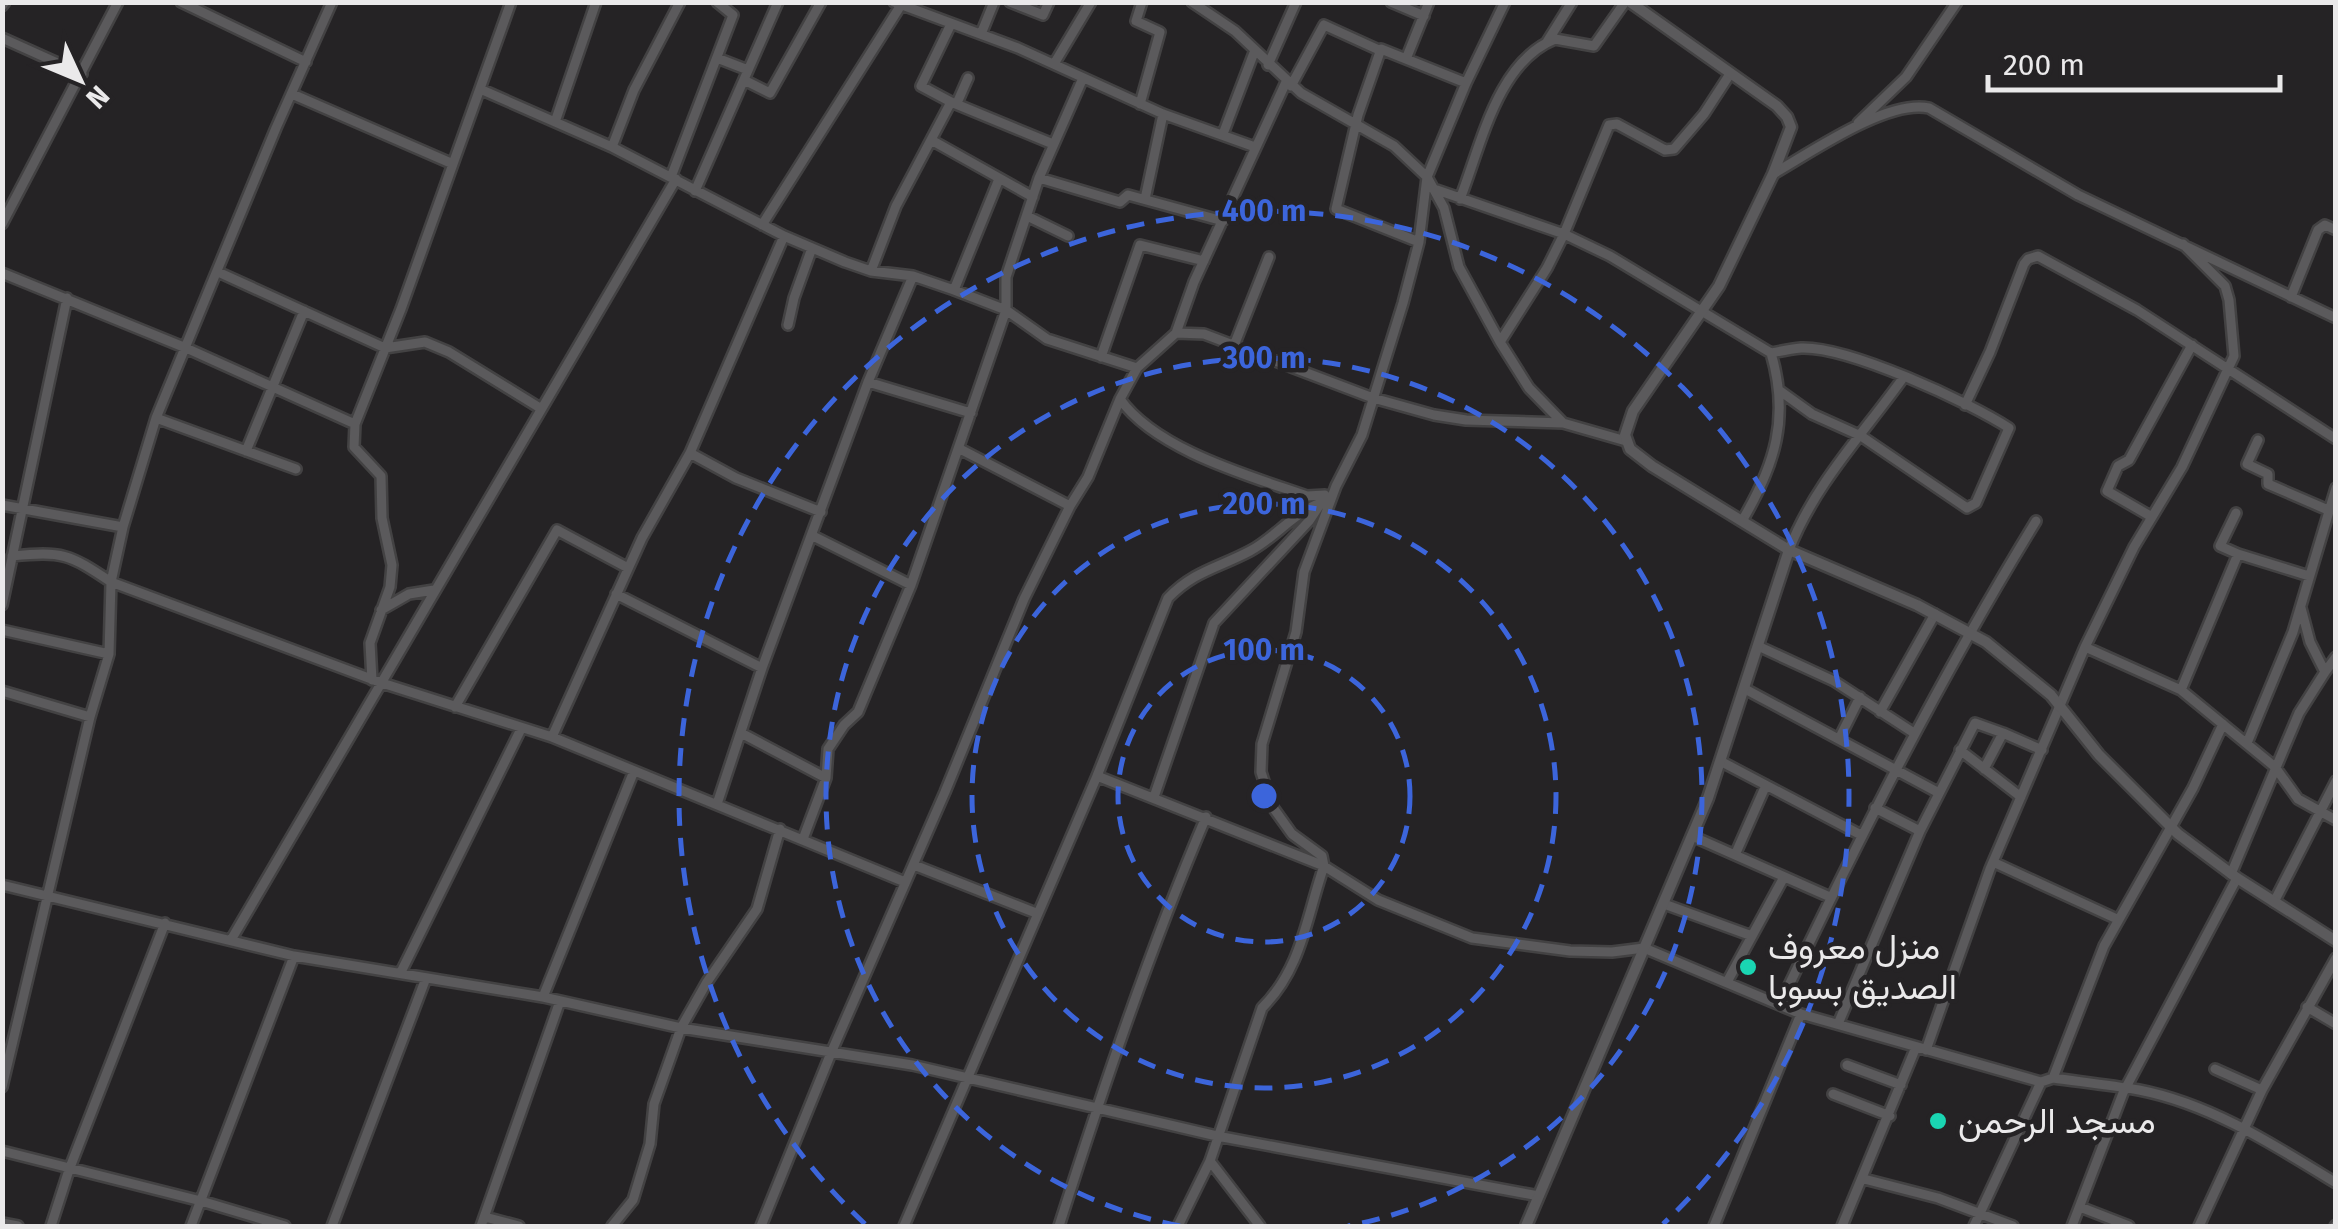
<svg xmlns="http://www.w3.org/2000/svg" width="2338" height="1229" viewBox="0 0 2338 1229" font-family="'Fira Sans',Vazirmatn,sans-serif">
<rect width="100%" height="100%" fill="#252325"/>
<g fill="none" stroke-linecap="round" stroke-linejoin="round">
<g stroke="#434243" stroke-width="14">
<path id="minor" d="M181 2 306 62
M332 2 276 128 156 418 123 527 111 582 382 683 552 737 905 882
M894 2 1018 48 1163 114 1255 147
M1010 2 1043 15 1049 2
M1192 2 1235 31 1301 93 1394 146 1427 177 1444 208 1459 267 1500 342 1529 388 1563 423
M1391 2 1424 16
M2 6 5 2
M951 24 921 86 951 102 1053 144
M981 34 994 2
M2 38 82 74
M1547 42 1572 2
M717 58 748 70
M1406 59 1429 2
M1054 64 1091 2
M1268 65 1296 2
M744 80 770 93 821 2
M1291 86 1324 25 1379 50
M480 89 612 147 784 236 845 262 871 271 913 276 954 290 1006 310 1047 339 1137 368
M292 94 453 164
M957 103 968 78
M1140 104 1160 32 1136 21 1142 2
M555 122 596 2
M1858 123 1906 77 1957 2
M1223 134 1255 50
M933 141 1033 197
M612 147 634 90 680 2
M1773 174C1810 153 1887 99 1929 108L2078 195 2336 318
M671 177 733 15 717 2
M1039 178 1120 202 1128 195 1223 221
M1437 190 1564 234 1610 256 1771 353C1790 418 1775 465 1742 521
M695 191 778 2
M1145 199 1163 114
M1460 199C1481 146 1497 62 1555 39L1594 46 1625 2
M1027 216 1068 236
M2 224 118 2
M762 225 901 5
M1419 242 1336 209 1358 115 1381 49 1466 83
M871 271 896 206 951 102
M218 272 385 348 425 342 449 352 540 408
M2 273 186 348 355 424
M954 290 999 179
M2291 297 2318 230 2325 225 2336 230
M788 325 794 298 812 248
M1176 333 1194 282 1286 82
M1500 342 1547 268 1564 234 1609 125 1617 124 1665 150 1674 149 1704 114 1730 74
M1235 343 1269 257
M1771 353C1781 351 1791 349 1801 348 1848 346 1969 402 2009 428L1976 503 1967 508 1861 436 1812 414 1780 391
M1101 357 1140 245 1204 261
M868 382 971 413
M1120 399C1156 450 1250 476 1307 496L1325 495
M1965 405 1990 352 2024 264 2028 259 2038 256 2137 310 2336 439
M156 418 296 469
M2258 440 2247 464 2268 474V484L2328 510
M960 449 1070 506
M246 451 304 311
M690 453 736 478 821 512
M2 505 123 527
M2152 517 2107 491 2118 466 2129 460 2192 345
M813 536 911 585
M1789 550C1814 485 1863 434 1903 378
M2238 554 2309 576
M616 594 762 668
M2 605 67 298
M2301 608 2310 642 2325 672 2336 657
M381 610 409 594 434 590
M2 630 109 654
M1758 646 1834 681 1914 733
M2085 647 2181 690 2275 767 2298 799 2336 820
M372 680 370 643 390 587 392 565 382 518 381 476 354 447 355 424 401 309 511 2
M1745 689 1939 793
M2181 690 2238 554 2220 546 2236 513
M2 691 90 717
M455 707 557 530 628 568
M1880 712 1935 614
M741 733 826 778
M552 737 642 538 690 453 784 236
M1839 739 1860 697
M2247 743 2293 632 2336 488
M1960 750 2021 797
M1722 762 1861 835
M1984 769 2003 733 2042 750
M1097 776 1324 866 1378 900 1472 938 1570 951 1612 952 1644 948 1801 1014 2041 1082 2053 1078C2082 1082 2110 1085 2139 1090 2211 1104 2274 1145 2336 1183
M1154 797 1214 623 1309 521 1321 503
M717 804 762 668 868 382 913 276
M1875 808 1920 831
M1692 836 1830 897
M803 839 826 778 828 749 844 725 858 712 911 585 1006 310V277L1039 178 1083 78
M1735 855 1766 785
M1993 862 2117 919
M914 865 1036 913
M2231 874 2299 713 2325 672
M2 885 294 956 543 997 681 1028 912 1065 1217 1136 1539 1196
M2274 902 2336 781
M1664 904 1752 936
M231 940 676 179
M401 972 521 729
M1727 982 1784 877
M543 997 634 771
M1780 1004C1859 838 1940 678 2036 521
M2307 1007 2336 1024
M1838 1024 1920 831 1975 723 2003 733
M1926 1050 1990 869 2085 647 2134 547 2182 467 2234 356 2229 300 2225 286 2183 244
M1847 1065 1901 1085
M2215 1069 2262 1090
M2053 1078 2104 946 2193 788 2223 724
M2 1087 90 717 109 654 111 582C69 554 63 551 12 556
M1833 1094 1890 1116
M2 1151 201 1201 285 1226
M1210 1161 1260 1226
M1864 1179 1938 1198 2013 1226
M2080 1207 2129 1226
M485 1217 519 1226
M2 1223 18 1226
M51 1226 69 1170 165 923
M191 1226 294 956
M332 1226 426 978
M481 1226 560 1001
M612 1226 633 1200 650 1144 654 1104 681 1028 707 982 757 909 780 829
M761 1226 831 1053 945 792 1024 599 1070 506 1088 477 1120 399 1137 368 1176 333 1204 334 1373 398 1434 415 1466 420 1563 423 1626 441
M904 1226 1097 776 1168 598C1194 571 1218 568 1250 551 1275 538 1294 512 1321 503L1324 496
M1059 1226C1103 1088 1149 951 1206 817
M1178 1226 1210 1161 1262 1008C1302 968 1306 918 1324 866L1322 856 1292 834 1272 806 1261 772 1262 744 1296 632 1304 572 1336 486 1362 435 1403 303 1419 242 1427 177 1466 83 1505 2
M1714 1226 1801 1014
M1842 1226 1916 1047
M1974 1226 2041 1082
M2072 1226 2123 1093 2237 878
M2199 1226 2262 1090 2336 958
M2335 1226 2336 1225"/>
</g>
<g stroke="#434243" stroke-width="15">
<path id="tertiary" d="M1630 2 1777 106 1787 117 1791 127 1773 174 1719 286 1633 411 1625 435 1630 449 1652 466 1789 550 1917 605 1986 642 2051 695 2099 755 2178 834 2237 878 2336 941
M1526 1226 1708 798 1789 550"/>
</g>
<use href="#minor" stroke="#5b5a5c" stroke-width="9"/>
<use href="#tertiary" stroke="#5b5a5c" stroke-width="10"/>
</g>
<g fill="none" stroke="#3c65db" stroke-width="5" stroke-dasharray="18 12">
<circle cx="1264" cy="796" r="146"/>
<circle cx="1264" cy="796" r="292"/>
<path d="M1180 1226A438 438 0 1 1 1348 1226"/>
<path d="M865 1224A585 585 0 1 1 1663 1224"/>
</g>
<g fill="#1ad5b2" stroke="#252325" stroke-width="4">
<circle cx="1748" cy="967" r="10"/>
<circle cx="1938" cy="1121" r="10"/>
</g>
<g text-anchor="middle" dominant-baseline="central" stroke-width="9" stroke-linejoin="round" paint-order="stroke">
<g font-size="35" fill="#eae9ea" stroke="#252325" text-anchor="start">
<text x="1768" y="947">منزل معروف<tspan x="1768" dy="40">الصديق بسوبا</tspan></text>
<text x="1958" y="1121">مسجد الرحمن</text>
</g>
</g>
<circle cx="1264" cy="796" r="15" fill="#3c65db" stroke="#252325" stroke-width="5"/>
<g font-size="30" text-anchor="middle" font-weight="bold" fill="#3c65db" stroke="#252325" stroke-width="9" stroke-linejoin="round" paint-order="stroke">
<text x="1264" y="221">400 m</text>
<text x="1264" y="368">300 m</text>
<text x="1264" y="514">200 m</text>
<text x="1264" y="660">100 m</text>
</g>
<rect width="2338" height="1229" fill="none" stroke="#eae9ea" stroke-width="10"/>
<g transform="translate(80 80) rotate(134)" stroke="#252325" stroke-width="8" paint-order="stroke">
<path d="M0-8L18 38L0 25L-18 38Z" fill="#eae9ea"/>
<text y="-15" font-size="28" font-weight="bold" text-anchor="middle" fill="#eae9ea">N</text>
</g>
<path d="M1988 75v15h292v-15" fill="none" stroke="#eae9ea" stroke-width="5"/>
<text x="2003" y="75" font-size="30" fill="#eae9ea" stroke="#252325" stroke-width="8" paint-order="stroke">200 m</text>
</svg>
